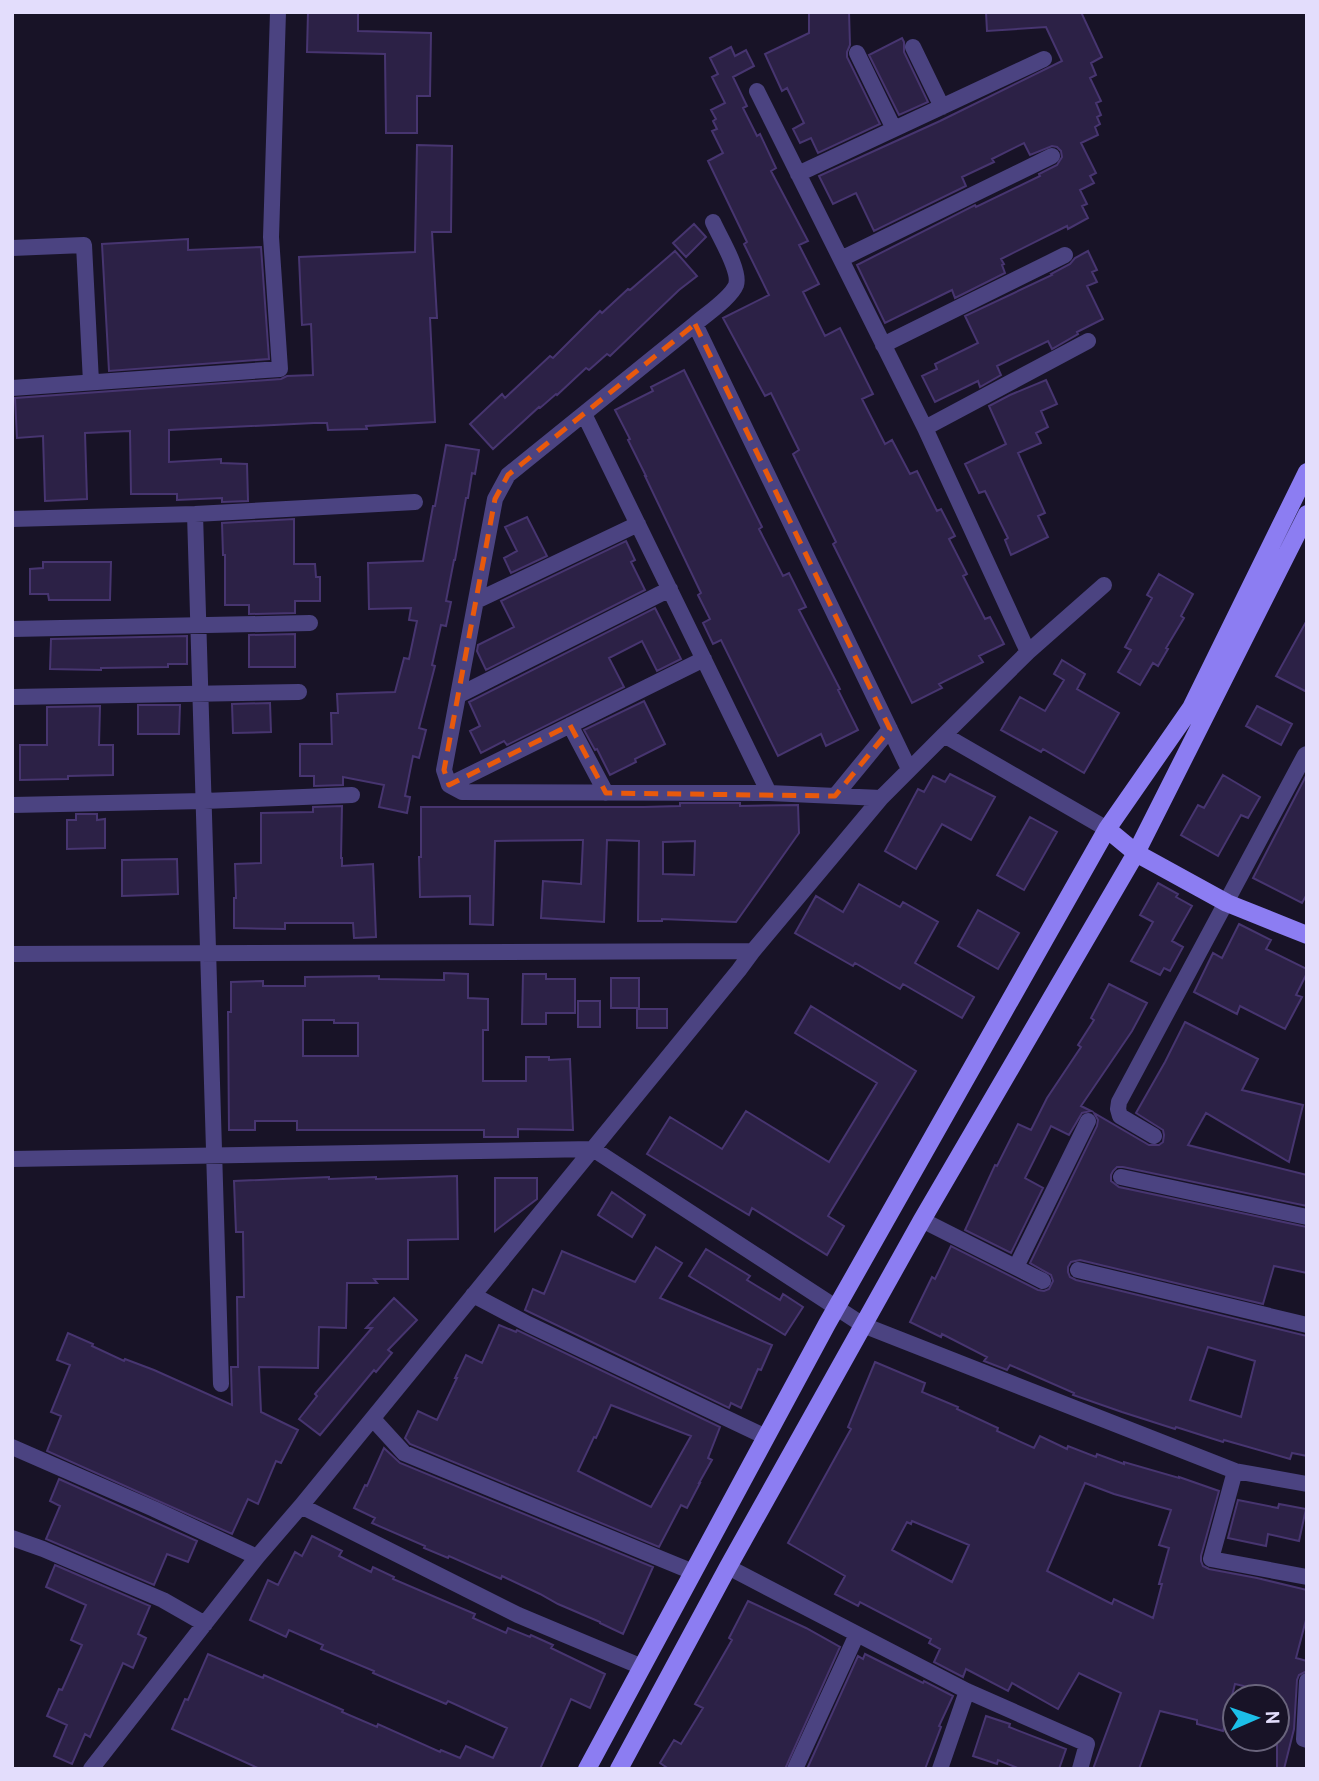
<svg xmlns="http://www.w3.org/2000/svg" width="1319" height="1781" viewBox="0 0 1319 1781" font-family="Cabin,sans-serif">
<rect width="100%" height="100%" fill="#181327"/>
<path fill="#2c2146" stroke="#473570" stroke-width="2" fill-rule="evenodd" d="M308 12H358V31L431 33 430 96H417V133H386L385 54 307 52Z
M809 12H849L850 45 847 52V57L880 124 818 153 811 138 800 143 793 129 804 123 787 88 782 91 765 54 809 33Z
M986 12H1081L1102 57 1091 63 1096 75 1090 78 1101 101 1096 103 1101 115 1097 117 1100 124 1095 127 1098 135 1081 143 1096 173 1090 176 1094 183 1080 190 1087 204 1082 206 1088 218 1068 229 1067 226 1001 259 1004 264 1002 265 1005 273 955 298 952 290 885 323 857 265 975 205 976 207 1040 176 1039 174 1057 165 1062 157 1061 151 1057 147 1052 146 1030 155 1024 143 992 159 994 162 962 177 966 186 874 231 856 193 833 204 819 176 940 121 1062 61 1046 27 987 31Z
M902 38 904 42V52L928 102 899 115 869 55Z
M731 47 735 56 746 50 754 66 733 77 747 106 743 108 757 136 760 134 776 168 771 171 808 241 799 245 819 284 803 292 825 336 840 328 873 394 862 399 885 444 892 440 910 474 917 471 937 511 941 509 955 536 949 539 967 574 963 576 985 619 990 617 1004 644 979 656 983 662 939 684 942 688 912 703 833 544 836 542 793 454 799 450 771 393 765 396 723 318 769 295 744 244 747 242 708 161 723 153 712 131 717 129 713 121 716 119 711 110 725 103 712 77 718 74 710 58Z
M417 145 452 146 451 232H432L437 318H430L435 422 366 426 367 429 328 430 327 423H314L169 430V462L221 459V463L247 464 248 501 222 502V498L177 500V494H131L130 431 85 433 87 499 45 501 43 436 17 438 15 398 281 379 287 376 313 375 311 324 302 325 299 257 415 252Z
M694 224 706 237 686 257 673 243Z
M188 239V250L261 247 269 359 109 371 102 244Z
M675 251 697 276 679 290 610 356 607 354 589 370 586 368 557 395 556 394 540 408 539 407 493 449 470 424 502 394 505 398 550 356 553 358 600 311 602 313 628 289 630 290Z
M1088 251 1097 270 1092 272 1097 282 1087 286 1103 319 1077 332 1078 334 1052 349 1048 341 997 366 1001 375 980 387 978 381 935 402 922 376 937 369 935 364 978 343 965 316 1052 275 1051 274 1070 264 1075 258Z
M684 370 762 527 759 529 783 576 789 573 806 607 799 610 840 689 838 690 858 730 826 746 821 734 778 756 721 640 713 644 703 623 710 619 698 595 701 593 645 476H646L628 440 630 439 615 410 653 391 651 387Z
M1046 380 1057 404 1041 411 1048 427 1036 433 1041 443 1018 453 1045 513 1038 516 1048 537 1011 555 1005 540 1008 538 985 491 979 493 965 464 1006 444 989 406 1010 395Z
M446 445 479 450 475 474 472 473 468 498H466L455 560H454L446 601 451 602 446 626 441 625 432 665 435 666 419 728 426 730 419 758 413 756 405 796 410 797 407 813 379 807 384 785 343 777V785L314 786V776H300V744H332L331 713H338L337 694 395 692 404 658 409 659 417 621 409 620 411 608 369 609 368 563 423 561 433 506H435Z
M527 517 547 556 511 573 504 558 517 551 505 527Z
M294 519V564H315L316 577H320V601H295V613L249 614V605H225V555H223L222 523Z
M626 541 635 560 631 562 645 590 486 670 477 651 478 645 514 627 501 601Z
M43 562H111L110 600H49L48 594H30V569L43 568Z
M1159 574 1193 594 1181 616 1184 618 1166 648 1168 649 1158 666 1153 663 1140 685 1118 672 1131 650 1125 647 1152 598 1147 595Z
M655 608 681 659 657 671 642 641 609 658 624 687 507 745 504 741 481 753 470 731 480 726 469 702Z
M1307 620V692L1276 676Z
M295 634V667H249V635Z
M187 636V664H168V667L101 668V670L50 669 51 639Z
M1062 660 1085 674 1077 689 1119 713 1084 773 1043 749 1041 752 1001 730 1020 697 1045 711 1064 680 1054 674Z
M644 701 665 744 635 759 636 762 610 775 597 749 595 750 584 730Z
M270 703 271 732 233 733 232 704Z
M138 705H180L179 734H138Z
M100 706 99 745H113V775L68 776V779L20 780V745H47V707Z
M1257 706 1292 724 1281 745 1246 726Z
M950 774 995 797 971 840 942 824 916 869 885 851 918 789 924 792 933 776 945 782Z
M1307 774V894L1302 903 1253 878Z
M1223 775 1260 797 1248 818 1241 815 1218 856 1181 835 1198 805 1204 808Z
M680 803H740V806L798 805 799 833 736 922 662 919V921H638L639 841 607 840 604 922 541 918 543 881 581 884 583 840H581L495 841 493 925 470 924V896L420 897 419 857H421V807H644L680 806ZM695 841 694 875 663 874V842Z
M342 806 341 858H342V866L373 864 376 937 354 938 353 923H285V929L234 928V898H236L235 864 261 863V813L313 812V807Z
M76 814H97V820L105 819V848L67 849V820H76Z
M1030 817 1057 832 1024 890 997 875Z
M177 859 178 894 122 896V860Z
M1158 883 1178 894 1176 897 1192 906 1172 941 1183 947 1170 971 1164 968 1160 975 1131 961 1153 922 1140 915Z
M859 884 900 907 903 902 938 922 915 963 974 997 962 1018 903 984 900 989 855 963 853 966 795 933 816 896 843 912Z
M978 910 1019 933 998 969 958 946Z
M1239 924 1271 940 1266 949 1307 969V973L1296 995 1302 997 1285 1029 1240 1006 1237 1014 1194 992 1213 953 1222 958Z
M444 973 468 974V998L488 999V1030H483V1081H526V1057H549V1060L570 1059 573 1130 518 1129V1137H484V1130H297V1121H255V1130H229L228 1012H231V982L263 981V986H305V977L379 976V979L444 980ZM303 1020H334V1023H358V1056H303Z
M523 974H546V979H575V1013H546V1024H522Z
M611 978H639V1008H611Z
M1109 984 1147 1003 1132 1031 1081 1106 1091 1111 1082 1113 1069 1135 1051 1126 1025 1178 1043 1188 1011 1253 965 1230 995 1165 997 1166 1018 1124 1031 1130 1047 1098 1081 1047 1078 1045 1094 1020 1091 1018Z
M578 1001H600V1027H578Z
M811 1006 916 1071 828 1216 844 1226 827 1255 752 1208 749 1215 647 1154 670 1117 722 1149 746 1111 829 1162 877 1083 795 1033Z
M637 1009H667V1028H637Z
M1185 1022 1258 1059 1242 1090 1303 1105 1289 1162 1206 1113 1188 1145 1307 1175V1206L1123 1167H1117L1113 1171 1111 1175V1181L1119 1187 1307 1227V1273L1274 1266 1263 1304 1080 1260 1071 1262 1068 1267V1272L1070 1277 1076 1280 1307 1336V1456L1292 1453 1290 1459 1224 1440 1223 1442 1176 1427 1175 1429 1122 1412 1073 1395 1074 1393 1010 1365 1007 1370 984 1361 987 1357 942 1334 941 1337 910 1322 932 1277 935 1279 951 1246 1038 1290 1044 1291 1049 1289 1053 1281 1051 1275 1030 1263 1097 1126 1098 1120 1094 1113 1149 1145H1159L1163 1142 1164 1135 1163 1130 1136 1113 1165 1062ZM1208 1347 1255 1361 1241 1417 1190 1400Z
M457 1176 458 1239 408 1240V1279H374L377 1283H347L346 1328 319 1327 318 1368 259 1367 261 1412 298 1430 281 1463 276 1461 258 1504 248 1499 232 1534 47 1451 61 1416 51 1412 70 1365 57 1360 68 1333 93 1344 92 1346 124 1361 125 1359 154 1370 232 1405 231 1367H238L237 1297H244L243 1232H236L234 1181 329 1177V1179L376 1177V1179Z
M495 1178H537V1199L495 1231Z
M612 1192 645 1215 632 1237 598 1215Z
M656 1247 682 1263 660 1298 772 1345 761 1370 758 1369 741 1408 731 1403 729 1408 525 1310 533 1289 544 1294 562 1251 635 1282Z
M706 1249 750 1276 747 1280 780 1300 783 1294 803 1307 785 1335 689 1276Z
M394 1298 417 1320 388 1350 392 1353 376 1372 374 1370 320 1435 299 1419 317 1396 315 1394 372 1328H366Z
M499 1325 516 1332 517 1330 720 1427 708 1458 712 1460 699 1483H700L687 1508 681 1505 659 1547 410 1444 405 1438 418 1411 437 1420 457 1378H455L466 1355 482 1363ZM611 1405 691 1436 651 1507 578 1471 594 1437 596 1438Z
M875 1362 925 1383 922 1392 958 1407 957 1409 998 1428 997 1431 1034 1448 1040 1436 1067 1449 1068 1446 1096 1457 1097 1454 1124 1464V1462L1179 1478V1477L1219 1491 1201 1556V1561L1203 1566 1209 1569 1257 1578 1307 1590V1616L1296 1658 1307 1661V1671L1299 1675 1297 1680 1294 1729 1284 1769H1277V1694L1235 1684 1223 1731 1197 1724V1720L1160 1711 1139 1769H1093L1121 1693 1079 1673 1058 1709 1012 1683 1008 1691 966 1669 963 1677 934 1662 940 1649 929 1643 931 1639 860 1602 858 1606 835 1594 845 1576 788 1543 851 1429 848 1427ZM1085 1483 1114 1494 1171 1510 1159 1545 1169 1548 1159 1584H1162L1153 1618 1114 1599 1112 1604 1047 1571ZM912 1521 969 1545 952 1582 892 1550 907 1522 911 1524Z
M384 1448 400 1463 653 1567 623 1634 600 1623V1622L558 1604 540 1594 502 1576 501 1579 449 1556 448 1558 424 1548 425 1546 372 1523 375 1518 354 1508 365 1485 367 1486Z
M59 1479 197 1541 188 1562 167 1554 154 1585 46 1539 60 1506 50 1501Z
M1238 1500 1278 1508 1279 1504 1306 1509 1299 1541 1268 1534 1266 1546 1228 1538Z
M312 1536 342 1551 339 1556 371 1572 373 1567 394 1577 393 1579 475 1614 473 1618 506 1633 508 1628 530 1637 531 1635 553 1645 551 1648 605 1674 590 1708 571 1699 540 1769H260L172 1729 185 1699 188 1700 208 1654 263 1678 264 1675 343 1710 342 1712 377 1727 378 1724 440 1752 441 1750 460 1758 466 1746 493 1758 507 1728 448 1701 446 1704 373 1673 374 1671 321 1649 323 1645 289 1630 286 1637 250 1620 268 1580 278 1585 295 1552 302 1556Z
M55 1565 150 1606 138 1634 146 1638 133 1668 123 1663 90 1737 85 1734 72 1764 54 1756 67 1725 47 1716 59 1689 62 1690 82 1645 71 1640 86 1605 46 1587Z
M748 1601 806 1628 840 1647 785 1769H669L660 1763 674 1740 681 1744 703 1708 695 1704 732 1640 729 1638Z
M865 1654 923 1683 924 1681 953 1696 939 1726 941 1727 925 1769H807L858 1656 863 1659Z
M986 1716 1010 1724 1009 1727 1066 1749 1059 1769H1020L998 1760 997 1764 973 1756Z"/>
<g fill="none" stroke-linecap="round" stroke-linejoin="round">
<path stroke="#4b4381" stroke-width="16" d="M913 47 942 107
M857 53 894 129
M757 91 925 428 1028 652
M798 174 1044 59
M12 248 84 245 91 382
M841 259 1052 156
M695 324C705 315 731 298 736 285 741 271 719 236 713 222
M883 345 1065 255
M12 388 280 369 271 237 278 12
M584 414 769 793
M925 428 1088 341
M195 514 221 1384
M12 519 195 514 415 502
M476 601 638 524
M12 629 310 623
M459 695 670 589
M12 697 299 692
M570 725 606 793
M944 735 1028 652 1104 585
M449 785 704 659
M835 796 890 729
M881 798 769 793 462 792 449 785 444 770 495 499 508 475 695 324 909 769
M12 805 204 801 352 795
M12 954 753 951
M1154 1136 1120 1116 1118 1109 1119 1102 1305 755 1307 754
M12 1159 593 1149 863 1325 1235 1471 1307 1484
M1121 1177 1307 1217
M922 1220 1043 1281
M1016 1267 1088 1121
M1078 1270 1307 1325
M473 1295 528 1324 766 1437
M373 1419 404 1453 693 1572
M12 1447 154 1509 257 1557
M1235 1471 1211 1559 1307 1577
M301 1506 518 1615 642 1667
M12 1538 43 1549 163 1600 205 1624
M728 1567 967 1691 1087 1744 1080 1769
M1307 1681 1304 1739 1307 1740
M91 1769 257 1557 301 1506 739 970 753 951 881 798 944 735 1107 829
M795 1769 857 1634
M940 1769 967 1691"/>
<path stroke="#8c7df2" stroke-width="18" d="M1107 829 1136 853 1227 903 1307 935
M587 1769 827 1324 1107 829 1191 708 1307 472
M619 1769 728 1567 922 1220 1136 853 1307 514"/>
</g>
<path fill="none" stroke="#e8590c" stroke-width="5" stroke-dasharray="14 9" stroke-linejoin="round" d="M695 324 890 729 835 796 606 793 570 725 449 785 444 770 495 499 508 475Z"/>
<rect width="1319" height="1781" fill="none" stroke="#e3ddfc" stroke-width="28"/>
<g transform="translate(1256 1718) rotate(88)"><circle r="33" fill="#181327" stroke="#69647c" stroke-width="2"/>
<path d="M0-5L12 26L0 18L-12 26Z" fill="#1cbfe8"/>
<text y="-10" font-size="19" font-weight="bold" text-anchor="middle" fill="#e3ddfc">N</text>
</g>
</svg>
